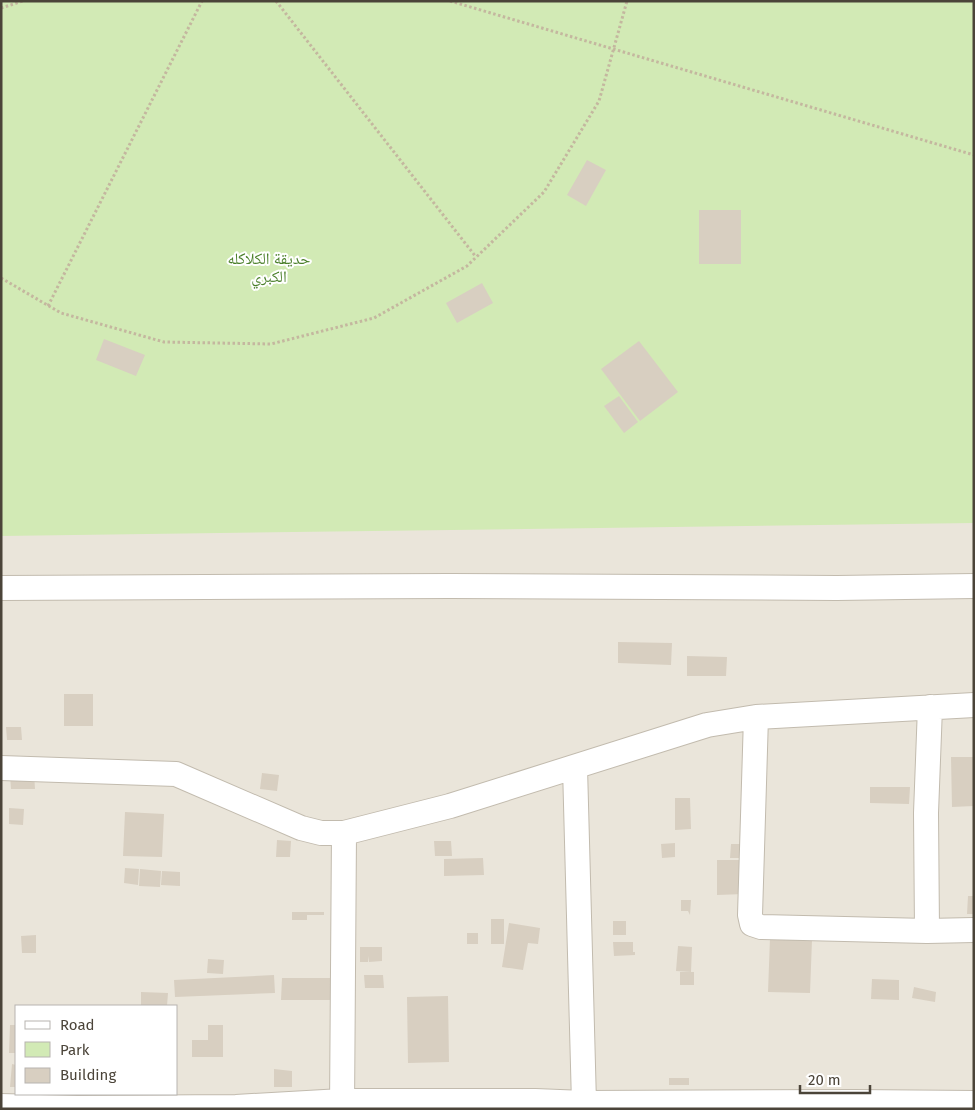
<svg xmlns="http://www.w3.org/2000/svg" width="975" height="1110" viewBox="0 0 975 1110" font-family="'Fira Sans','Noto Naskh Arabic',sans-serif">
<rect width="100%" height="100%" fill="#f6f3ec"/>
<path fill="#eae5da" fill-rule="evenodd" d="M1 1H974V1109H1ZM16 1006H176V1094H16Z"/>
<path fill="#d2eab5" d="M1 1H974V523L1 536Z"/>
<path fill="#d8cfc1" d="M587 160 606 170 586 206 567 195Z
M699 210H741V264H699Z
M482 283 493 303 457 323 446 303Z
M104 339 145 355 136 376 96 360Z
M639 341 678 392 640 421 601 369Z
M619 396 638 422 624 433 604 406Z
M618 642 672 643 671 665 618 663Z
M687 656 727 657 726 676H687Z
M64 694H93V726H64Z
M6 727H21L22 740H7Z
M951 757H974V806L952 807Z
M34 773 35 789H11L10 774Z
M262 773 279 775 277 791 260 789Z
M870 787H910L909 804 870 803Z
M675 798H690L691 829 675 830Z
M9 808 24 809 23 825 9 824Z
M125 812 164 814 162 857 123 856Z
M277 840 291 841 290 857H276Z
M434 841H451L452 856H435Z
M675 843V857L662 858 661 844Z
M731 844H746V858H730Z
M483 858 484 875 444 876V859Z
M717 860H743L744 894 717 895Z
M125 868 139 869 138 885 124 883Z
M140 869 161 871 160 887 139 886Z
M162 871 180 872V886L161 885Z
M968 896H974V914H967Z
M681 900H691L690 915 688 911H681Z
M292 912H324V915H307V920H292Z
M491 919H504V944H491Z
M613 921H626V935H613Z
M509 923 540 928 538 944 528 943 523 970 502 967Z
M467 933H478V944H467Z
M36 935V953H22L21 936Z
M770 938 812 940 810 993 768 992Z
M613 942H633V952H635V955L614 956Z
M678 946 692 947 691 972 676 971Z
M360 947H382V961L369 962 368 956V962H360Z
M208 959 224 960 223 974 207 973Z
M680 972H694V985H680Z
M274 975 275 993 175 997 174 980Z
M364 975H383L384 988H365Z
M282 978H339V1000H281Z
M872 979 899 980V1000L871 999Z
M914 987 936 992 935 1002 912 998Z
M141 992 168 993 167 1006H141Z
M448 996 449 1062 408 1063 407 997Z
M10 1025H16V1053H9Z
M208 1025H223V1057H192V1040H208Z
M12 1064 16 1065V1087H10Z
M274 1069 292 1071V1087H274Z
M669 1078H689V1085H669Z"/>
<g fill="none" stroke-linecap="round" stroke-linejoin="round">
<g stroke="#c2bbae" stroke-width="26">
<path id="minor" d="M1 588 450 586 837 588 974 586
M756 717 750 915 752 924 761 927 927 931 974 930
M575 767 584 1103
M1 768 176 774 301 828 321 833H344L450 806 707 725 756 717 974 705
M927 931 926 813 930 707
M1 1106 77 1108 236 1107 342 1101H535L584 1103 854 1102 974 1103
M342 1109 344 833"/>
</g>
<path stroke="#c4b79f" stroke-width="3" stroke-dasharray="2.5 2.5" stroke-linecap="butt" d="M276 1 476 257
M450 1 974 155
M1 8 23 1
M1 278 61 313 164 342 271 344 374 318 467 266 544 192 599 101 627 1
M48 306 202 1"/>
<use href="#minor" stroke="#fff" stroke-width="24"/>
</g>
<g text-anchor="middle" dominant-baseline="central" stroke-width="4" stroke-linejoin="round" paint-order="stroke">
<g font-size="16" fill="#4a7f2a" stroke="#fff">
<text x="269" y="258">حديقة الكلاكله<tspan x="269" dy="18">الكبري</tspan></text>
</g>
</g>
<rect width="975" height="1110" fill="none" stroke="#4b4439" stroke-width="5"/>
<rect x="15" y="1005" width="162" height="90" fill="#ffffff" stroke="#b7b4b0"/>
<rect x="25" y="1021" width="25" height="8" fill="#ffffff" stroke="#b7b4b0"/>
<text x="60" y="1030" font-size="15" fill="#4b4439">Road</text>
<rect x="25" y="1042" width="25" height="15" fill="#d2eab5" stroke="#b7b4b0"/>
<text x="60" y="1055" font-size="15" fill="#4b4439">Park</text>
<rect x="25" y="1068" width="25" height="15" fill="#d8cfc1" stroke="#b7b4b0"/>
<text x="60" y="1080" font-size="15" fill="#4b4439">Building</text>
<path d="M800 1085v8h70v-8" fill="none" stroke="#4b4439" stroke-width="2.5"/>
<text x="808" y="1085" font-size="15" fill="#4b4439" stroke="#ffffff" stroke-width="4" paint-order="stroke">20 m</text>
</svg>
